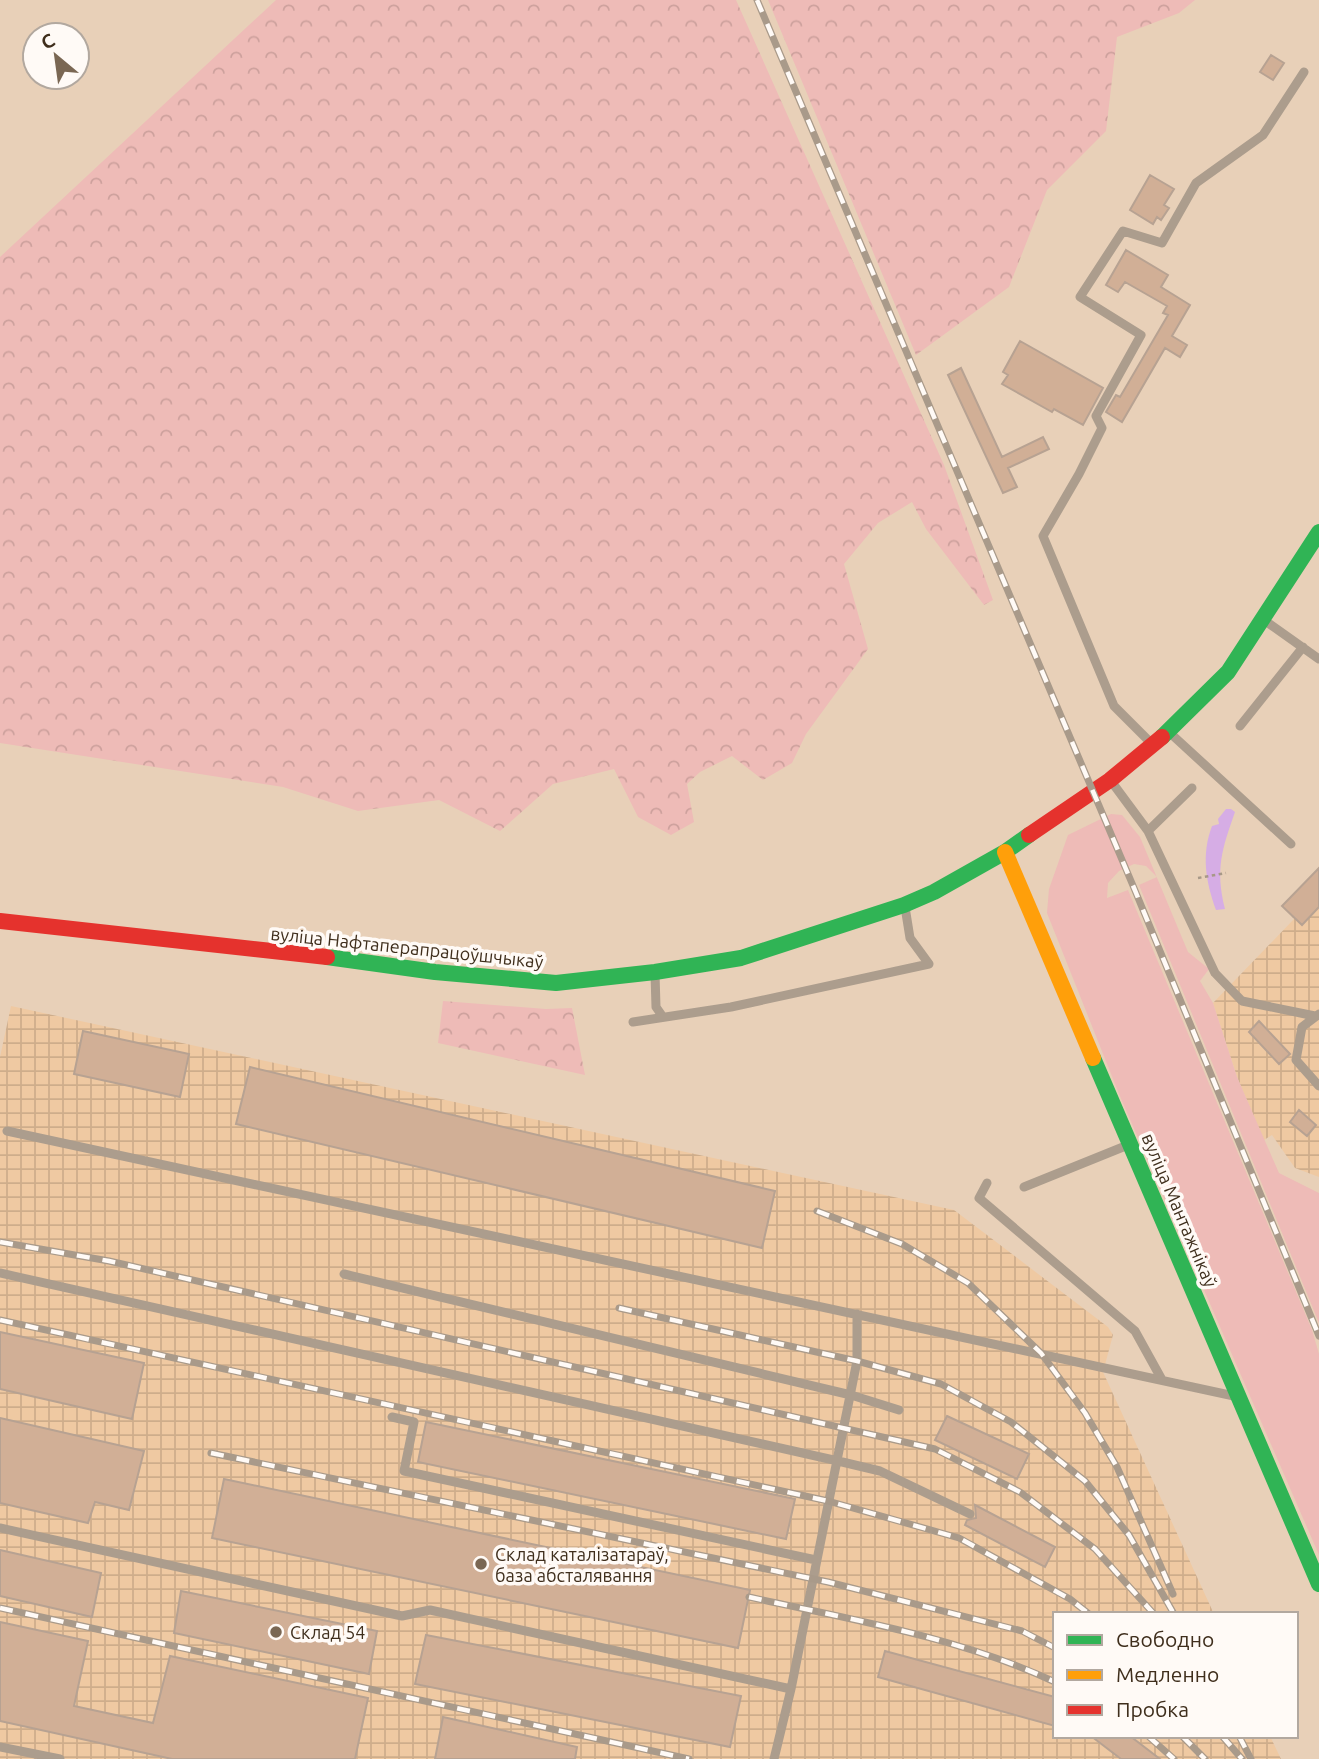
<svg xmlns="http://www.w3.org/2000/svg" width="1319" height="1759" viewBox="0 0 1319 1759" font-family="Ubuntu,sans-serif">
<defs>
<pattern id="industrial-grid" width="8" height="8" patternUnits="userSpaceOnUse" patternTransform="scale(1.75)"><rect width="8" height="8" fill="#efc9a2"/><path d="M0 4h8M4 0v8" fill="none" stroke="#cead8b"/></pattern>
<pattern id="forest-crowns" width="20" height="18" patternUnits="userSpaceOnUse" patternTransform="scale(1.75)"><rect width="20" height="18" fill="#eebbb7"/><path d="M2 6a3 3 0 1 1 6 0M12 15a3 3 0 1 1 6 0" fill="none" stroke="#cda19d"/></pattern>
</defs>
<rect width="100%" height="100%" fill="#e8d0b8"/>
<path fill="url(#industrial-grid)" d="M1319 868V1177L1295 1168 1272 1135 1264 1140 1237 1077 1213 1003 1294 919 1282 906Z
M11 1006 954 1210 1108 1327 1113 1335 1103 1372 1214 1614H1055V1736H1270L1281 1759H0V1057Z"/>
<path fill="#eebbb7" d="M1111 814 1122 815 1140 837 1188 952 1209 969 1200 981 1213 1003 1237 1077 1279 1173 1319 1193V1323L1139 885 1157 877 1146 866 1134 864 1119 871 1108 883 1107 898 1128 890 1312 1330 1319 1354V1555L1119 1094 1047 913 1049 889 1068 835Z"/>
<path fill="url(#forest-crowns)" d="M276 0H736L944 465 993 600 984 605 926 529 912 502 878 523 844 564 868 649 806 734 792 763 763 780 732 756 700 772 687 784 694 822 671 835 638 817 614 769 553 784 500 831 439 800 358 811 283 787 0 743V257Z
M768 0H1195L1179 13 1117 37 1106 131 1047 190 1009 287 916 355Z
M443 1001 546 1009 572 1008 585 1075 438 1043Z"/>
<path fill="#d6ade5" d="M1226 809H1231L1235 812C1222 849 1215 869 1225 909L1216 910C1206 882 1201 855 1212 826L1219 824 1218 819Z"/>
<path fill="#d1af96" stroke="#b7a292" stroke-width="2" d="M1271 55 1284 63 1273 80 1260 72Z
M1150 175 1174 189 1164 205 1169 208 1161 220 1157 217 1153 224 1130 210Z
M1126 250 1168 275 1161 287 1190 305 1172 336 1187 345 1180 357 1165 348 1122 422 1106 412 1116 395 1120 397 1168 315 1163 313 1167 306 1125 282 1118 292 1106 285Z
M1020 341 1103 388 1083 425 1054 409 1052 412 1002 384 1008 375 1003 372Z
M961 368 1002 457 1043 437 1049 449 1008 468 1017 487 1003 493 948 375Z
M1319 868V907L1302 925 1282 906Z
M1259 1021 1290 1054 1279 1064 1249 1032Z
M83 1031 189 1054 180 1097 74 1074Z
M250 1067 775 1191 762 1248 236 1124Z
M1299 1110 1316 1125 1307 1136 1290 1122Z
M0 1332 144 1363 132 1419 0 1389Z
M947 1416 1029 1454 1017 1479 935 1440Z
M0 1418 144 1451 129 1510 95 1502 88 1523 0 1503Z
M426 1422 795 1499 786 1539 418 1462Z
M224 1479 750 1590 738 1648 212 1538Z
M975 1505 1055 1547 1045 1567 965 1525 967 1520 976 1518Z
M0 1550 101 1573 92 1617 0 1596Z
M181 1591 377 1631 369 1674 174 1633Z
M0 1622 88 1641 74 1706 153 1723 170 1656 368 1698 355 1759H172L0 1721Z
M426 1635 741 1696 730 1747 415 1684Z
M885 1651 1055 1697V1726L878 1677Z
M443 1717 577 1747 575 1759H435Z
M1091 1736H1130L1160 1759H1121Z"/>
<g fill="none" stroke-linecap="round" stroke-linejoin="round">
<path stroke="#a79888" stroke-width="2.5" stroke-dasharray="3.5 3.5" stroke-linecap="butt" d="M1198 878 1226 873"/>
<path stroke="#ac9d8d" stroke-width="9" d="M1264 620 1319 659
M1240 726 1303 647
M1170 733 1291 844
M1152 744 1114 706 1043 536 1079 474 1102 428 1096 416 1141 335 1080 297 1123 231 1162 243 1196 183 1263 135 1304 72
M1111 781 1148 831 1215 973 1242 1001 1315 1016
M1148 831 1192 788
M655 974 656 1007 663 1017
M1319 1014 1302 1027 1296 1060 1319 1086
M633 1022 731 1007 929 964 910 938 905 907
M7 1131 1234 1396
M987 1183 979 1198 1135 1331 1161 1378
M1024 1187 1128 1145
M0 1273 838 1461 880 1471 970 1514
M344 1274 851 1395 899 1410
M392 1417 414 1422 404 1471 816 1560
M0 1528 402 1616 430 1610 791 1689
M0 1747 60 1759
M774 1759 791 1689 857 1361V1314"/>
<path stroke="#30b455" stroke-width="16" d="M1162 737 1228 672 1319 532
M327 957 435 972 556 983 655 972 741 958 904 905 934 892 1005 852 1029 835
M1093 1058 1319 1584"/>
<path stroke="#ff9f0a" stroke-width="16" d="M1005 852 1093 1058"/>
<path stroke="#e5322d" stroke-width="16" d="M1029 835 1110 780 1162 737
M0 921 327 957"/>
<g stroke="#a99a8a" stroke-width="7">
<path id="rail" d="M757 0 1134 888 1319 1336
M817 1211 902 1244 968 1283 1041 1353 1085 1413 1117 1467 1173 1594
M0 1242 109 1261 935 1449 1020 1492 1095 1549 1154 1614
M619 1308 857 1361 941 1384 1011 1422 1085 1481 1129 1535 1174 1614
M0 1320 828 1501 959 1538 1070 1599 1089 1614
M211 1453 828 1582 1022 1631 1055 1648
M749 1597C849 1619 962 1638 1055 1682
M0 1608 689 1759
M1148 1736 1174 1759
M1182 1736 1205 1759
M1222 1736 1242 1759
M1239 1736 1251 1759"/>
</g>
<use href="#rail" stroke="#fffaf6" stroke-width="4.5" stroke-dasharray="13" stroke-linecap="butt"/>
</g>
<g fill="#7a6753" stroke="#fffaf6" stroke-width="2.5">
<circle cx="481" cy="1564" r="7"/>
<circle cx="276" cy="1632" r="7"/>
</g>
<g text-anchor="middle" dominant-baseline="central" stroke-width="7" stroke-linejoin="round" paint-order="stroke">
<g font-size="18" fill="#3f2e1c" stroke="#fffaf6">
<text transform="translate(407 947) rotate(6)">вуліца Нафтаперапрацоўшчыкаў</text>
<text transform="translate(1180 1210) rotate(67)">вуліца Мантажнікаў</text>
</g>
<g font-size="18" fill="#3f2e1c" stroke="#fffaf6" text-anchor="start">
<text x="495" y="1554">Склад каталізатараў,<tspan x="495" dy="21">база абсталявання</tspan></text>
<text x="290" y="1632">Склад 54</text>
</g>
</g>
<rect x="1053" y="1612" width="245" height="126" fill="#fffaf6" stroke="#b2a89f" stroke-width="2"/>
<rect x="1067" y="1635" width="35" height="10" fill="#30b455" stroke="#b2a89f" stroke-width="2"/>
<text x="1116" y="1647" font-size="21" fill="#3f2e1c">Свободно</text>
<rect x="1067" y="1670" width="35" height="10" fill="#ff9f0a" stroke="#b2a89f" stroke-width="2"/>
<text x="1116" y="1682" font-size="21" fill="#3f2e1c">Медленно</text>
<rect x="1067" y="1705" width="35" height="10" fill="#e5322d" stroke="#b2a89f" stroke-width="2"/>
<text x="1116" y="1717" font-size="21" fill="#3f2e1c">Пробка</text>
<g transform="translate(56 56) rotate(331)"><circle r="33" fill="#fffaf6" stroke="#b2a89f" stroke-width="2"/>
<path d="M0-5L12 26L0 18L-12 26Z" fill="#7a6753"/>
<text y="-10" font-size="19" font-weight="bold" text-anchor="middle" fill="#3f2e1c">С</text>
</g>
</svg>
